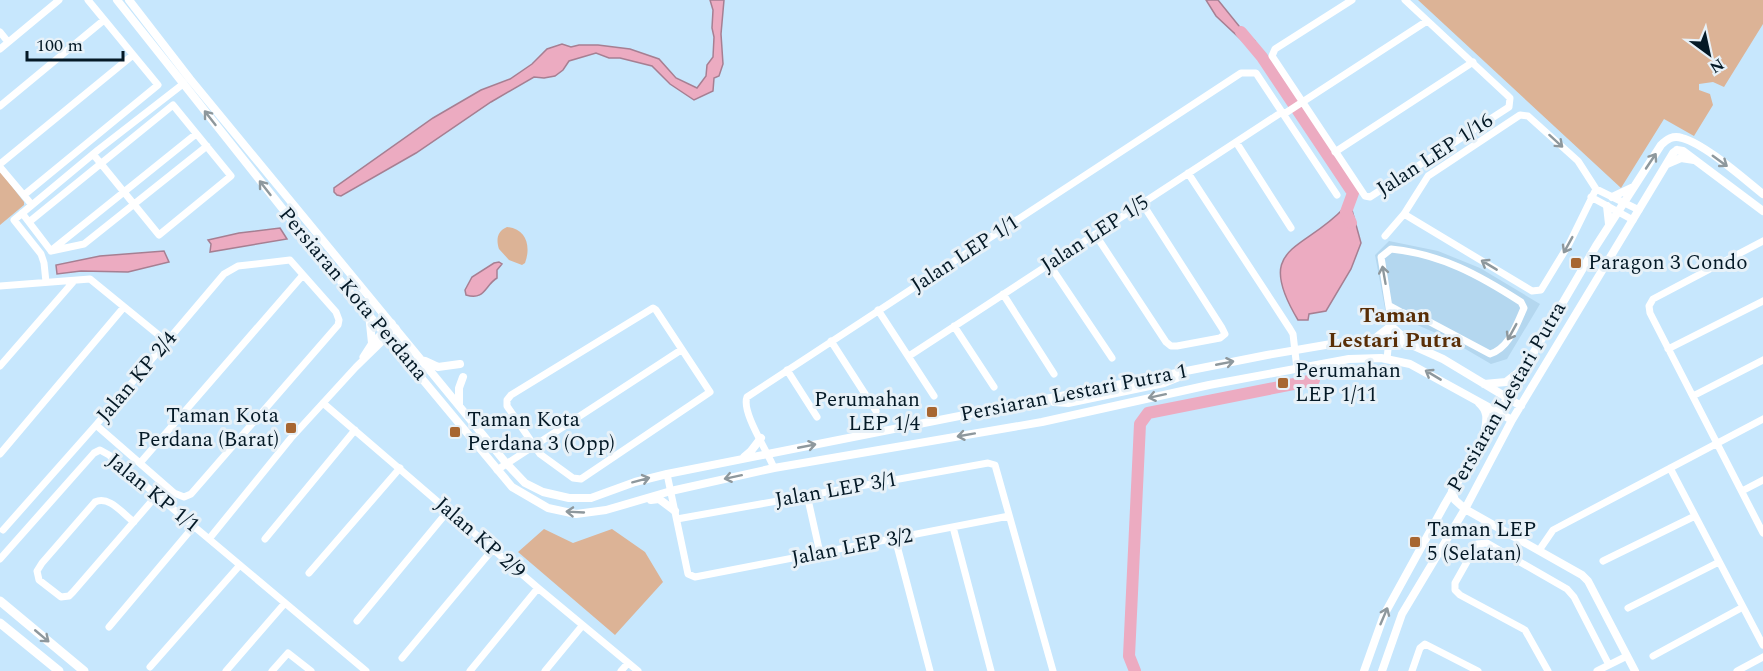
<svg xmlns="http://www.w3.org/2000/svg" width="1763" height="671" viewBox="0 0 1763 671" font-family="Spectral,serif">
<rect width="100%" height="100%" fill="#c7e7fd"/>
<path fill="#b4d7ef" d="M1389 241 1438 251 1480 268 1540 304 1507 359 1491 364 1445 337 1415 324 1387 319 1375 255Z"/>
<path fill="#dcb396" d="M1418 0H1763V24L1724 87 1713 82 1699 84V90L1710 94 1713 105 1694 136 1664 119 1621 188Z
M0 171 24 202V205L0 225Z
M507 227C527 229 531 247 525 263L522 265 509 260 499 249C496 240 497 231 507 227Z
M544 529 573 543 612 529 645 552 663 582 615 635 518 552Z"/>
<path fill="#ecabc1" stroke="#a67f92" stroke-width="1.5" d="M710 0H724L721 34 723 64 719 76 714 78 713 91 694 100 670 84 652 66 620 58H609L596 53 569 61 563 70 555 76 544 78 534 77 491 102 416 153 341 196 337 195 334 192V188L433 118 481 90 510 79 532 64 547 49 562 44 571 47 579 45H598L630 49 659 59 676 78 697 88 706 76 707 65 713 57 714 37 712 28 713 10Z
M1206 0H1218L1239 26 1255 41 1248 46 1216 16Z
M1344 208 1352 210 1361 243 1351 269 1326 311 1309 314 1308 320H1298C1253 245 1303 252 1344 208Z
M280 228 287 239 210 252 211 244 208 240 239 233Z
M164 251 169 262 128 272 81 271 57 274 56 265 100 256Z
M499 262 502 264 497 270V278C485 285 485 301 466 295L465 290 472 277 494 263Z"/>
<g fill="none" stroke-linecap="round" stroke-linejoin="round">
<path stroke="#ecabc1" stroke-width="12" d="M1241 32 1262 57 1353 193 1346 212 1351 223
M1135 671 1129 656 1140 424 1148 413 1314 380 1313 376"/>
<path stroke="#fff" stroke-width="7" d="M1352 0 1275 49 1272 56 1365 196 1370 197 1509 107 1510 98 1507 95 1405 0
M0 32 8 42
M0 49 59 0
M0 106 104 20
M1284 114 1427 21
M1236 142 1291 228
M1335 152 1473 62
M0 164 133 55
M0 167 32 205
M1188 173 1290 329 1293 334 1297 369
M24 195 158 85 88 0
M1591 197 1633 220
M22 213 51 251
M1404 214 1532 291 1541 290 1569 244 1596 189
M29 222 173 105 231 176 159 235C137 208 115 181 93 154
M1095 234 1166 342 1171 346H1177L1220 338 1225 334 1222 328 1142 203
M1385 236 1404 214 1428 176 1520 115 1528 116 1578 161 1596 189 1639 210
M1763 241 1653 299 1649 306 1650 313 1763 533
M53 249 196 134
M51 251 84 244 207 146
M1049 264 1112 358
M46 282 44 263 41 254 14 220 98 150 183 84
M0 286 90 279 166 341
M1003 294 1054 374
M653 308 656 310 710 392 581 479 573 478 540 454 507 406V400L511 395Z
M878 310 934 396
M954 326 994 387
M831 341 876 411
M1668 349 1763 301
M909 356 1282 112
M363 357 372 343 392 323
M1387 359 1391 320 1381 257 1391 249C1441 254 1479 275 1521 302L1524 308C1516 326 1509 348 1490 354L1428 321 1401 312 1390 306
M0 366 74 281
M787 370 817 417
M1693 396 1763 360
M323 403 538 588 638 671
M0 454 124 307
M140 463 303 275
M774 468C768 452 741 412 747 397L1241 73H1256L1337 195
M1670 468 1763 645
M497 470 681 350
M667 474 688 574 695 577 1009 516
M1742 491 1763 480
M807 495 820 553
M677 519 988 463 995 465 1053 671
M134 522C123 514 109 495 95 502L42 563 37 571 39 580 61 597 69 596 73 592 157 495
M953 527 991 671
M3 530 96 425 224 274 238 266 290 260 336 312 339 320 338 325 191 494 184 497 174 493 96 425
M895 538 930 671
M209 539 291 438 356 367 396 328
M265 539 355 430
M1540 549 1553 530 1763 419
M0 559 94 453 100 450 109 455 366 671
M1603 561 1695 516
M309 573 400 468
M1628 608 1719 562
M357 621 448 511
M109 627 194 526
M1653 656 1743 607
M402 658 493 549
M150 667 240 565
M226 671 285 603
M272 671 288 653 311 671
M470 671 538 588
M545 671 582 626
M621 671 628 663
M1412 671 1420 648 1425 644 1478 671
M1548 671 1525 630 1460 595 1455 590V583L1477 544 1487 543 1567 589 1574 597 1609 665
M1597 671 1627 656
M1737 671 1763 657"/>
<path stroke="#fff" stroke-width="8" d="M117 0 324 261 512 487 548 508 576 514 606 510 671 491 774 468 1042 422 1209 385 1349 359 1381 358 1410 364 1512 420
M129 0 190 79 506 463 525 483 543 492 569 498H591L635 482 667 474 1267 355 1337 343 1373 340 1390 341 1414 346 1443 359 1521 406
M1677 150 1683 151 1763 211
M1667 164 1681 158 1694 160
M1612 197 1631 188
M1607 206 1609 224
M369 314 372 343
M1373 340 1391 326 1411 344
M425 361 438 367 460 364
M1484 384 1506 382 1519 372
M1054 402 1068 403 1164 383 1184 375
M1479 403C1488 411 1487 419 1485 429
M459 405V388L463 377
M744 457 751 451 761 438
M1452 491 1455 500 1465 509 1582 575 1588 581 1635 671
M651 500 659 499 675 511
M1364 671 1384 615 1445 504 1596 246 1661 145C1667 139 1673 135 1682 138 1705 144 1744 179 1763 194
M1382 671 1402 614 1465 509 1512 420 1673 153 1677 150"/>
<path stroke="#fff" stroke-width="9" d="M0 601 84 671
M0 623 59 671"/>
</g>
<defs><path id="oneway-shaft" d="M-6 0H5M1.5-3L5.5 0L1.5 3" fill="none" stroke-width="1.6" stroke-linecap="round" stroke-linejoin="round" transform="scale(1.5)"/></defs>
<g stroke="#8e989d">
<use href="#oneway-shaft" transform="translate(210 118) rotate(-128)"/>
<use href="#oneway-shaft" transform="translate(1556 141) rotate(42)"/>
<use href="#oneway-shaft" transform="translate(1651 161) rotate(-56)"/>
<use href="#oneway-shaft" transform="translate(1720 161) rotate(36)"/>
<use href="#oneway-shaft" transform="translate(265 188) rotate(-128)"/>
<use href="#oneway-shaft" transform="translate(1568 245) rotate(119)"/>
<use href="#oneway-shaft" transform="translate(1489 265) rotate(-149)"/>
<use href="#oneway-shaft" transform="translate(1384 275) rotate(-100)"/>
<use href="#oneway-shaft" transform="translate(1512 332) rotate(119)"/>
<use href="#oneway-shaft" transform="translate(1225 363) rotate(-11)"/>
<use href="#oneway-shaft" transform="translate(1433 375) rotate(-149)"/>
<use href="#oneway-shaft" transform="translate(1157 396) rotate(168)"/>
<use href="#oneway-shaft" transform="translate(966 435) rotate(170)"/>
<use href="#oneway-shaft" transform="translate(807 446) rotate(-11)"/>
<use href="#oneway-shaft" transform="translate(733 477) rotate(168)"/>
<use href="#oneway-shaft" transform="translate(641 480) rotate(-15)"/>
<use href="#oneway-shaft" transform="translate(575 512) rotate(-177)"/>
<use href="#oneway-shaft" transform="translate(1384 616) rotate(-67)"/>
<use href="#oneway-shaft" transform="translate(42 636) rotate(40)"/>
</g>
<g fill="#a76631" stroke="#e7f1f8" stroke-width="2">
<rect x="1570" y="257" width="12" height="12" rx="3"/>
<rect x="1277" y="377" width="12" height="12" rx="3"/>
<rect x="926" y="406" width="12" height="12" rx="3"/>
<rect x="285" y="422" width="12" height="12" rx="3"/>
<rect x="449" y="426" width="12" height="12" rx="3"/>
<rect x="1409" y="536" width="12" height="12" rx="3"/>
</g>
<g text-anchor="middle" dominant-baseline="central" stroke-width="6" stroke-linejoin="round" paint-order="stroke">
<g font-size="21" fill="#041926" stroke="#e7f1f8">
<text transform="translate(1435 155) rotate(-33)">Jalan LEP 1/16</text>
<text transform="translate(1095 234) rotate(-33)">Jalan LEP 1/5</text>
<text transform="translate(965 254) rotate(-33)">Jalan LEP 1/1</text>
<text transform="translate(353 294) rotate(50)">Persiaran Kota Perdana</text>
<text transform="translate(137 377) rotate(-50)">Jalan KP 2/4</text>
<text transform="translate(1074 393) rotate(-11)">Persiaran Lestari Putra 1</text>
<text transform="translate(1507 397) rotate(-60)">Persiaran Lestari Putra</text>
<text transform="translate(836 490) rotate(-10)">Jalan LEP 3/1</text>
<text transform="translate(153 493) rotate(39)">Jalan KP 1/1</text>
<text transform="translate(480 538) rotate(41)">Jalan KP 2/9</text>
<text transform="translate(852 547) rotate(-11)">Jalan LEP 3/2</text>
</g>
<g font-size="21" fill="#041926" stroke="#e7f1f8" text-anchor="start">
<text x="1588" y="263">Paragon 3 Condo</text>
<text x="1295" y="371">Perumahan<tspan x="1295" dy="24">LEP 1/11</tspan></text>
<text x="920" y="400" text-anchor="end">Perumahan<tspan x="920" dy="24">LEP 1/4</tspan></text>
<text x="279" y="416" text-anchor="end">Taman Kota<tspan x="279" dy="24">Perdana (Barat)</tspan></text>
<text x="467" y="420">Taman Kota<tspan x="467" dy="24">Perdana 3 (Opp)</tspan></text>
<text x="1427" y="530">Taman LEP<tspan x="1427" dy="24">5 (Selatan)</tspan></text>
</g>
<g font-size="22" font-weight="bold" fill="#592e06" stroke="#e7f1f8">
<text x="1395" y="315">Taman<tspan x="1395" dy="25">Lestari Putra</tspan></text>
</g>
</g>
<g transform="translate(1709 54) rotate(147)" stroke="#e7f1f8" stroke-width="4.5" paint-order="stroke">
<path d="M0-4.5L10 22L0 15L-10 22Z" fill="#041926"/>
<text y="-9" font-size="16" font-weight="bold" text-anchor="middle" fill="#041926">N</text>
</g>
<path d="M27 51v9h96v-9" fill="none" stroke="#041926" stroke-width="3"/>
<text x="36" y="51" font-size="18" fill="#041926" stroke="#e7f1f8" stroke-width="4.5" paint-order="stroke">100 m</text>
</svg>
